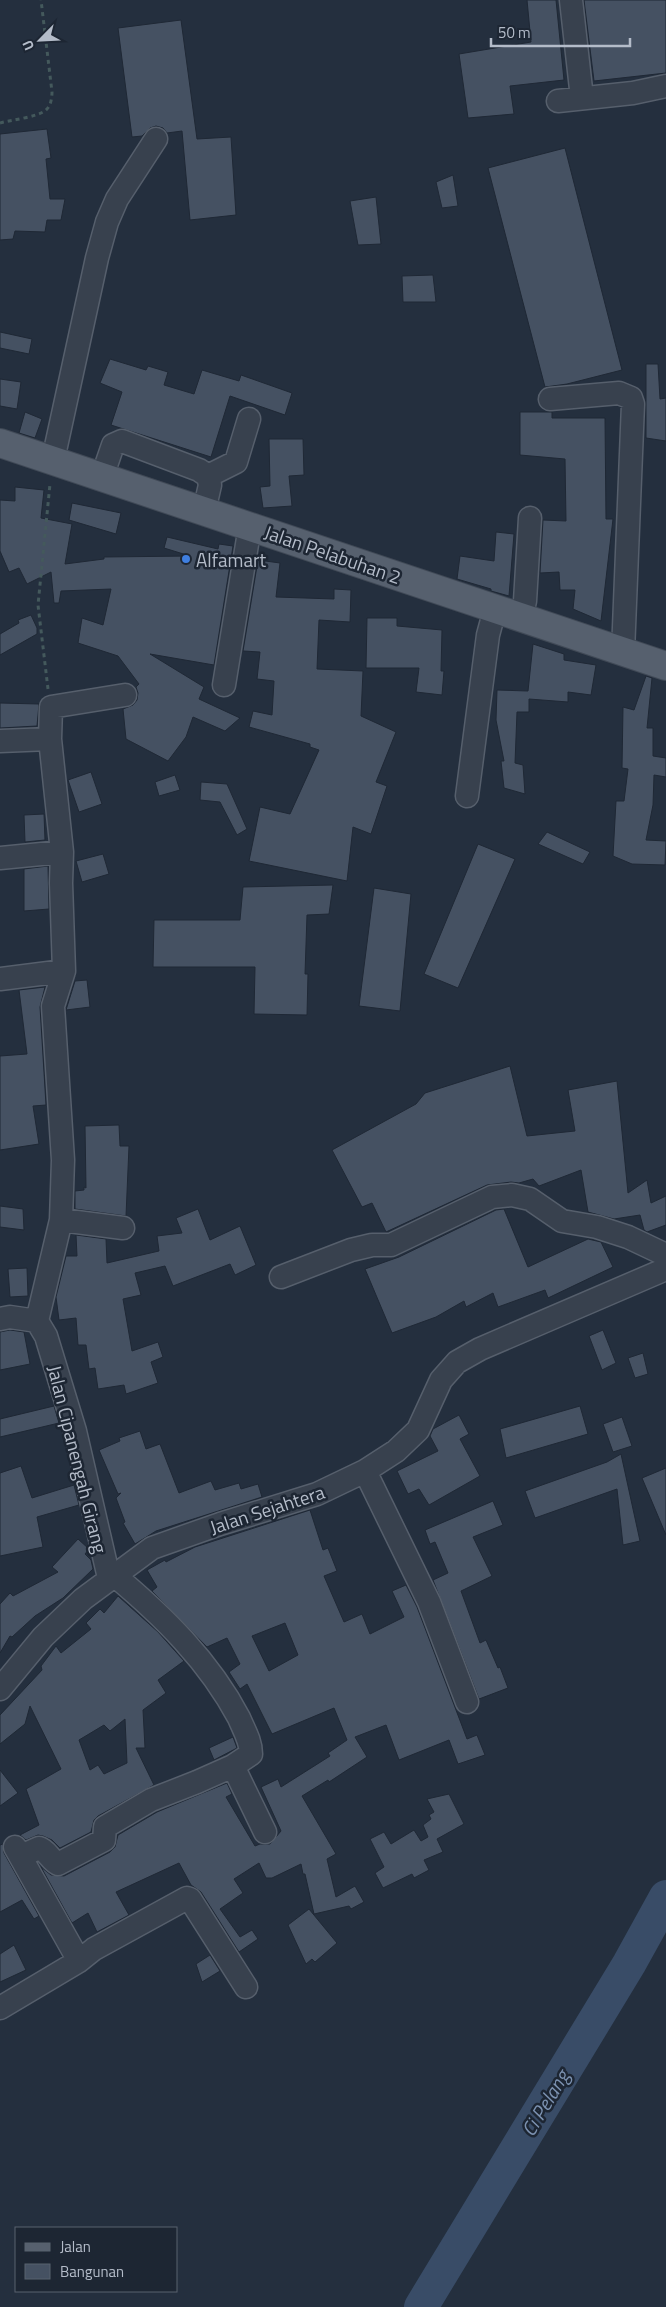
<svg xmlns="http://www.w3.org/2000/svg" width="666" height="2307" viewBox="0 0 666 2307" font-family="'Titillium Web',sans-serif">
<rect width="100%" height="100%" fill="#242f3e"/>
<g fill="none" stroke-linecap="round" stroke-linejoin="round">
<path stroke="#394c67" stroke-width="34" d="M421 2307 629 1964 666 1897"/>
</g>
<path fill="#455162" stroke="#1f2835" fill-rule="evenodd" d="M527 0H556L564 80 510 86 514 114 468 118 459 54 531 42Z
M584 0H666V73L594 81Z
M181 20 197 139 231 137 236 215 190 220 182 131 167 133 163 128 156 126 150 128 142 136 132 137 118 28Z
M47 129 51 158 46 159 50 199H65L61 220H47L45 232 15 231 13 239 0 240V134Z
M565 148 622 370 567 384 545 387 488 168Z
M453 175 458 206 442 208 436 182Z
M376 197 381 244 358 245 350 201Z
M433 275 436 302H403L402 276Z
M0 332 32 339 29 354 0 348Z
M110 359 146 370 148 366 168 372 164 385 194 394 202 370 239 381 241 375 292 393 285 415 230 396 211 457 111 425 122 392 100 383Z
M646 364H658L660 399 666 398V441L646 438Z
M0 379 21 382 17 409 0 406Z
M25 412 42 419 35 438 19 433Z
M520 412H552V418H605L606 519H613L601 621 573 609 575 590H560L559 572 540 573 543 520 566 521 565 459 520 455Z
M269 439H303L304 475 289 476 292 506 263 508 260 487 270 486Z
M15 487 44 490 41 518 72 524 65 564 104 559V557L190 556 164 548 167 537 218 549 219 544 233 546 214 665 150 654 204 687 199 699 240 718 225 731 193 717 186 737 168 761 126 739 123 709 133 705 137 700 138 693 136 687 139 684 118 656 78 643 82 618 103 625 111 589 61 591 59 603H54L51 572 27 584 19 568 9 572 0 551V500L15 501Z
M72 503 121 513 116 534 69 520Z
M496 532 514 534 509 596 491 591V589L457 579 460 556 494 561Z
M258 560 280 563 276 597 334 599V589L351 590 350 622 319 620 317 669 363 671 361 716 396 732 376 782 387 786 371 834 353 827 347 881 249 861 260 807 290 814 319 750 310 747V744L249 727 253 711 272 715 274 681 257 679 260 652 243 651Z
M31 615 37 628V634L0 655V634L19 623 18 620Z
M367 618H397V626L442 630 441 671H444L442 695 416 692 419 668H366Z
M533 644 564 654V660L596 665 591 695 568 692V702L529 699V712H517L515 763 523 765 525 794 504 788 501 761H504L496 720 497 690 528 691Z
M646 676 652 678 647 728H653V756L666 758V777L654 775 653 805 646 840 666 841 665 865 632 864 613 856 616 801H624L628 769 622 768 623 707 634 710Z
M0 703 39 704 37 726 0 728Z
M91 772 102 804 79 812 68 780Z
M175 775 180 790 159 796 155 782Z
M201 782 227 784 247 829 237 835 220 802 200 800Z
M44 814 45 840 25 842 24 815Z
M547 832 590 852 583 864 538 844Z
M478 844 515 859 458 988 424 974Z
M103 854 109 874 82 882 76 861Z
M48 866 49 909 24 911V869Z
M333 885 329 914 307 915 305 974H308L307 1015 254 1014 255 967H153L154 920H240L243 887Z
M374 888 411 894 400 1011 359 1006Z
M87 980 90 1007 66 1010 75 981Z
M45 987 40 1007 46 1105 33 1106 39 1144 0 1150V1056L27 1054 19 990Z
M510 1066 527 1136 575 1131 568 1090 617 1081 628 1193 647 1180 651 1203 666 1196V1225L647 1232 644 1230 640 1215 614 1219 588 1212 581 1170 539 1186 533 1179 519 1183 511 1182 487 1185 386 1232 372 1203 362 1207 332 1150 416 1104 425 1093Z
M119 1125 120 1146H129L126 1216 75 1209V1191L84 1190V1187L86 1188 85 1126Z
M0 1206 23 1209 24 1230 0 1227Z
M198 1209 210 1240 240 1226 256 1265 235 1275 230 1264 173 1286 165 1266 135 1273 141 1295 123 1299 132 1351 158 1342 163 1357 151 1362 158 1383 126 1394 124 1385 98 1389 95 1368 89 1369 86 1345H78L76 1318 59 1320 56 1297 66 1256H77L76 1235 106 1239 107 1263 159 1251 157 1236 182 1233 176 1218Z
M504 1209 528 1267 588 1239 601 1242 613 1267 548 1298 545 1290 498 1307 493 1293 466 1307 464 1301 436 1317 392 1333 365 1269 399 1257 496 1210Z
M27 1268 28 1296 10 1297 8 1269Z
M10 1330 24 1332 30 1364 0 1370V1332Z
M603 1330 616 1363 602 1370 589 1336Z
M643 1353 648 1374 635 1378 628 1358Z
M54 1406 59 1423 0 1437V1419Z
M580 1406 588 1434 506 1458 500 1429Z
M459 1415 469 1434 460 1439 480 1476 429 1505 419 1489 408 1494 397 1471 438 1451 430 1436 433 1429Z
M622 1417 632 1446 613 1452 603 1424Z
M140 1431 146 1449 160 1444 179 1493 211 1481 215 1490 239 1483 241 1489 258 1484 262 1497 156 1531 135 1544 123 1523 125 1522 116 1498 121 1493 118 1494 99 1450 120 1441 119 1438Z
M621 1454 640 1541 623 1545 617 1489 535 1518 525 1491 607 1462Z
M21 1466 32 1498 74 1485 79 1505 37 1517 43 1547 0 1556V1473Z
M666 1468V1535L642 1478Z
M493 1501 503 1525 473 1537 492 1576 461 1591 480 1643 486 1640 498 1668 500 1667 508 1688 479 1699 433 1580 448 1573 435 1542 430 1544 425 1530Z
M310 1510 323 1550 328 1548 337 1571 324 1576 344 1622 362 1614 370 1634 404 1617 392 1591 406 1585 417 1607 467 1739 477 1735 485 1755 458 1764 449 1740 399 1760 386 1725 355 1737 367 1757 329 1782 328 1780 302 1796 336 1854 327 1859 336 1897 355 1886 364 1902 351 1909 349 1906 314 1914 305 1874H303L301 1864 272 1878H266L259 1863 234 1879 243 1893 220 1909 240 1937 252 1930 258 1939 239 1952 201 1892 191 1885 179 1863 116 1892 129 1915 97 1932 88 1913 72 1923 41 1867 51 1875 64 1876 110 1852 115 1847 118 1835 157 1812 227 1783 232 1794 226 1797 255 1846 260 1844H270L281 1831 261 1787 278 1779 281 1787 330 1756 328 1753 347 1740 334 1708 272 1734 247 1684 240 1689 229 1672 240 1664 227 1638 207 1647 152 1591 157 1587 147 1570 165 1560 166 1562 195 1547ZM285 1623 298 1655 269 1671 252 1636Z
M78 1539 89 1549 85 1554 91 1560 93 1569 63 1598 35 1616 12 1637 10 1636 0 1653V1604L10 1593 13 1596 58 1572 52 1567Z
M118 1596 158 1632 184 1661 158 1680 166 1693 143 1710 145 1748H136L154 1785 98 1816 94 1820 91 1832 60 1848 52 1840 43 1836 38 1835 26 1840 20 1835 39 1825 26 1789 61 1769 30 1706 25 1724 0 1744V1715L42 1670 41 1666 56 1646 61 1653 91 1629 86 1623 100 1609 104 1613ZM125 1719 127 1763 104 1774 98 1765 90 1770 79 1740 104 1725 110 1731Z
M233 1737 237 1748 214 1760 209 1748Z
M0 1770 18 1793 0 1806Z
M449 1794 464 1824 437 1839 443 1852 424 1860 429 1870 414 1878 412 1874 383 1888 375 1873 384 1867 370 1839 384 1832 391 1844 414 1830 421 1841 428 1837 423 1825 431 1819 429 1815 434 1812 427 1799Z
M3 1844 4 1853 39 1916 34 1919 22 1900 0 1912V1845Z
M309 1909 337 1943 315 1962 312 1959 306 1964 288 1925Z
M14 1945 26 1970 0 1982V1954Z
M210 1955 220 1971 202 1982 196 1964Z"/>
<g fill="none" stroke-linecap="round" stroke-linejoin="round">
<g stroke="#565f6c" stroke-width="25">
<path id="minor" d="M571 0 582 98
M558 101 633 93 666 86
M550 399 619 393 631 398 633 404 623 652
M53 460 97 258 107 222 117 199 156 139
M208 476 236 462 249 419
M102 477 113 445 122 441 199 470 208 476 210 485 204 511
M521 618 525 601 530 518
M224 685 250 526
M0 741 50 739
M467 796 488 635 495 609
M0 858 62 852
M0 979 64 971
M61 1220 123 1228
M281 1277 351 1250 372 1245H391L492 1197 512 1195 530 1199 562 1221 597 1227 628 1237 666 1255
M0 1319 10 1317 37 1321 46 1336 75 1431 109 1578
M37 1321 61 1220 63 1160 53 1006 64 971 61 883 62 852 50 739 51 707 125 695
M365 1471 429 1602 467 1702
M114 1575C163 1616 209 1661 239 1718 244 1730 251 1741 251 1754L233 1766 265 1832
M0 1689 43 1637 83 1599 152 1548 220 1524 317 1494 365 1471 396 1451 418 1430 441 1380 457 1362 480 1349 666 1269
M15 1847 79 1961
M21 1856 39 1848C47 1850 50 1860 58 1864L104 1840 105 1827 151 1800 197 1782 233 1766
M0 2008 79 1961 94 1949 187 1898 190 1899 246 1987"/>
</g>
<g stroke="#414a57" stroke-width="30">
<path id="major" d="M0 443 666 666"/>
</g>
<path stroke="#44595c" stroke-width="3" stroke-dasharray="4 4" stroke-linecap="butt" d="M0 123C11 120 38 117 46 110 51 106 52 97 52 92L41 0
M48 689 38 605 50 484"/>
<use href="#minor" stroke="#38414e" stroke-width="22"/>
<use href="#major" stroke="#56606e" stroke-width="28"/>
</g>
<circle fill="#3f7fe0" stroke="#1d2633" stroke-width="2" cx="186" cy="559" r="5"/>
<g text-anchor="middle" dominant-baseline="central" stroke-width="5" stroke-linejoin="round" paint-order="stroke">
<g font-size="19" fill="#b4bcc9" stroke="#1d2633">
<text transform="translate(333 554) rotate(19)">Jalan Pelabuhan 2</text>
<text transform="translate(78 1459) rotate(76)">Jalan Cipanengah Girang</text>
<text transform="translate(267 1509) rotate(-18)">Jalan Sejahtera</text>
</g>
<g font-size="19" fill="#b4bcc9" stroke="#1d2633" text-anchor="start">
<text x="196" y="559">Alfamart</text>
</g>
<g font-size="20" font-style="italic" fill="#7c92b1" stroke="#1d2633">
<text transform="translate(545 2103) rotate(-59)">Ci Pelang</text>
</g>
</g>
<rect x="15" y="2227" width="162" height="65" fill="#1d2633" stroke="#59626f"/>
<rect x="25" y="2243" width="25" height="8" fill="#56606e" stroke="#59626f"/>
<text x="60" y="2252" font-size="15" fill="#b4bcc9">Jalan</text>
<rect x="25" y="2264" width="25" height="15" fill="#455162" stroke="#59626f"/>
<text x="60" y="2277" font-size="15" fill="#b4bcc9">Bangunan</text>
<g transform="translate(40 40) rotate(246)" stroke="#1d2633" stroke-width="4" paint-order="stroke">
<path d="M0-4L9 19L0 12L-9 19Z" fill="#b4bcc9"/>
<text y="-8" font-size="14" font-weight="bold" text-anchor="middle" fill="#b4bcc9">U</text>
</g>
<path d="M491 38v8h139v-8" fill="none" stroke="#b4bcc9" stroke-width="2.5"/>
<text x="498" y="38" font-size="15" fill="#b4bcc9" stroke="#1d2633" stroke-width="4" paint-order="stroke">50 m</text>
</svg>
